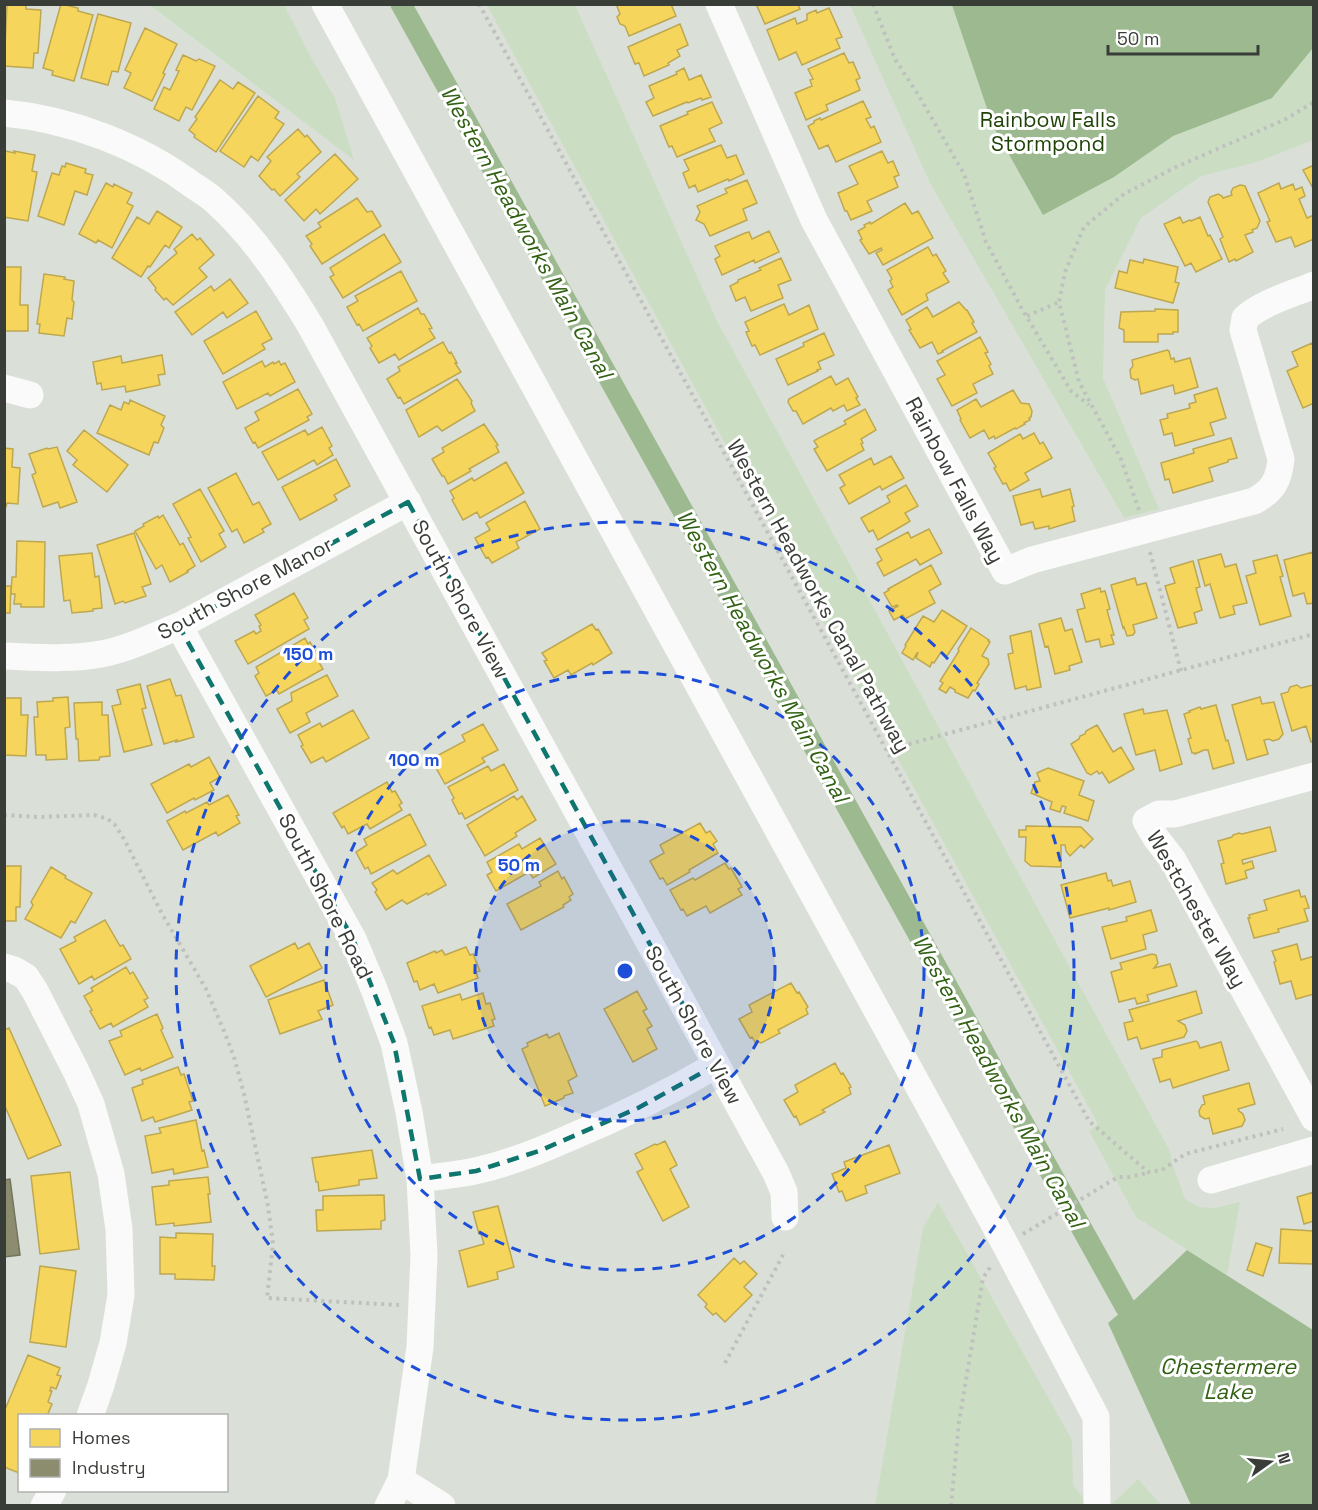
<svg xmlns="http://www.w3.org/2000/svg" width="1318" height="1510" viewBox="0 0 1318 1510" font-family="'Space Grotesk',sans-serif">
<rect width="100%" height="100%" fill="#dae0d8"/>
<path fill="#cbdec3" d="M150 5H284L313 61 335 98 354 160Z
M487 5H575L717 321 1170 1151C1172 1168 1180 1183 1185 1199L1199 1207 1215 1208 1240 1202 1227 1275 1136 1217 1089 1131 1098 1124 714 423Z
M850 5H1313V140L1257 162 1201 176 1141 218 1105 290 1103 378 1159 509 1124 518 930 183Z
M938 1202 1072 1440 1073 1485 1089 1505 875 1506 923 1228Z
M1138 1479 1161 1505H1111Z"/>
<path fill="#9cb990" d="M952 5H1313V48L1272 98 1173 136 1114 177 1043 215 993 126Z
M1187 1250 1313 1330V1505H1191L1108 1323 1126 1308Z"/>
<path fill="#f6d55c" stroke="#bda751" stroke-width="1.5" d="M26 4V9L41 10 38 53H34L33 68 4 66 7 5Z
M61 4 78 8V11L93 15 74 81 52 75 53 71 43 68Z
M621 4H671L676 16 629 36 625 26 620 24 617 17 620 14 617 6Z
M756 4H798L800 9 765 24Z
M829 8 842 37 836 39 840 48 802 65 796 52 779 60 767 30 795 18 797 24 807 20V14L816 10 817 13Z
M98 14 131 23 118 72 112 71 108 85 81 78Z
M680 24 688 45 677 50 680 56 668 63 669 65 644 76 639 63 635 64 628 47Z
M145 28 177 44 163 73 165 74 152 101 124 88 131 73 125 70Z
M844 53 849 63 853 62 860 78 856 80 860 90 826 105 828 110 806 120 795 93 812 86 810 80 813 79 808 69Z
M183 55 196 61 199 59 215 66 192 110 186 107 179 121 154 109 164 87 170 90 179 71 176 70Z
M684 68 689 80 701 75 711 97 702 100 701 98 688 103 687 102 653 116 646 102 654 98 649 86 677 74 676 72Z
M220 80 233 89 238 82 255 93 216 152 194 137 195 135 189 130 197 119 195 117Z
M258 96 279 112 275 118 284 124 258 161 251 156 244 167 220 151Z
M863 101 871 117 866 119 871 128 874 126 881 142 836 162 828 145 819 149 808 126 814 123V121L820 118 821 120Z
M712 102 722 123 709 129 715 141 677 157 672 146 669 147 660 126 688 114 687 112Z
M298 129 305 137 307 135 321 152 297 174 300 177 280 196 274 189 272 190 259 176 271 161 267 157Z
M721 145 727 158 736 155 744 174 729 181 728 179 698 192 695 185 689 188 683 173 689 170 684 160Z
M5 151 15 153 14 151 35 155 32 171 37 172 28 221 4 217Z
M882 151 888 163 893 161 899 175 894 177 898 187 867 201 872 211 851 220 847 211H845L838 193 858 184 849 166Z
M335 154 358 179 320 214 316 209 304 221 285 200Z
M66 163 86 169 85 173 93 175 87 195 75 191 64 225 38 216 52 173 59 175 62 166 65 167Z
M1314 165V190L1303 170Z
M747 180 757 203 743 209 747 220 710 236 704 224 696 220 700 212 697 206 727 193 725 189Z
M106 183 113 187 114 184 132 193 127 203 133 206 112 248 98 240 96 243 79 234Z
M1279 183 1281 189 1293 184 1295 190 1302 187 1305 196 1299 199 1307 218 1314 215V239L1295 247 1291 237 1276 242 1267 222 1270 221 1258 193Z
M1240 185 1245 186 1260 221 1257 228 1252 230 1253 232 1245 235 1253 252 1236 261 1235 259 1229 262 1220 239 1223 237 1208 202 1210 197 1218 194 1222 196 1223 198 1232 195 1231 192 1233 188Z
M357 198 367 212 372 211 381 226 322 264 310 246 312 244 306 236 321 227 318 223Z
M905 203 912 214 918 211 933 238 883 265 876 253 882 250 881 248 869 254 860 240 862 239 858 231 865 227 864 225 870 222 871 224Z
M157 211 182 227 169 248 165 245 150 267 148 266 141 277 112 258 137 217 149 224Z
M1180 217 1183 223 1190 220 1191 221 1200 217 1208 236 1210 235 1222 259 1196 272 1191 263 1185 266 1164 224Z
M769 231 779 252 755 263 754 260 722 275 715 259 720 256 715 246 745 233 749 232 752 239Z
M192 234 197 240 200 238 214 255 199 268 207 277 173 305 166 298 164 300 155 290 156 288 148 278 177 253 174 249Z
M384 234 401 262 343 298 330 277 334 275 330 268Z
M928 247 933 256 936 254 946 271 943 273 949 282 926 294 928 300 902 315 888 290 893 287 890 281 892 279 887 270Z
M781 258 791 280 778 285 783 298 751 311 745 297 736 301 730 286 738 282V280L761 270 759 268Z
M1144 259 1178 267 1175 282 1179 283 1173 303 1115 288 1119 271 1127 273 1130 260 1143 263Z
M4 267H21L20 305H28V331H4Z
M401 271 417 301 363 331 359 324 357 325 347 307 358 301 355 296Z
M44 274 65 277 64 279 74 281 72 300 74 302 72 319 67 318 64 336 39 333 40 324H37Z
M230 279 248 303 227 318 223 312 192 335 175 312 211 286 214 291Z
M959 302 966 310H967L974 322 972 323 977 332 942 351 943 352 938 354 932 342 920 348 909 330 911 329 906 320 927 307 933 317Z
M784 304 789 315 809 305 818 329 760 355 755 345 752 346 746 332 749 331 745 322Z
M418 308 421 314H424L432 328 429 329 435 338 399 360 395 354 379 363 370 348 372 346 367 338Z
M1155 309 1178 310V332H1173V334H1158V342H1124V330L1119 328 1121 312 1155 311Z
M256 311 272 339 262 344 265 349 223 374 204 341Z
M824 333 834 355 818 362 821 369 817 370 818 371 788 385 776 359 804 346 803 343Z
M980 337 988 352 985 353 991 364 989 366 993 374 973 384 977 393 952 406 937 379 945 375 937 361Z
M443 342 449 353 451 352 457 363H455L461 372 404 404 400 397 398 398 387 379 400 371 398 367Z
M1312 343 1314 347V403L1303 408 1287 371 1298 366 1292 352Z
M1167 350 1169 351 1171 359 1174 358 1175 362 1190 358 1198 387 1175 394 1173 385 1141 394 1138 379 1135 380 1131 378 1130 370 1133 366 1132 360Z
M162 355 165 374 158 375 160 385 126 392 125 386 102 390 101 383 97 384 93 362 121 356 122 363Z
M262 361 265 367 273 362 274 364 279 361 281 365 285 363 295 382 270 396 268 393 237 409 223 382Z
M831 376 836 385 848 378 858 397 856 398 860 405 847 411 844 405 833 411 831 408 803 424 796 411H793L788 402 789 399Z
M457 379 472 401 471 403 475 411 442 431 437 426 419 437 406 410Z
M1217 388 1226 418 1210 423 1214 435 1175 446 1172 433 1164 435 1160 420 1168 418 1167 414 1190 408 1189 404 1196 402 1194 395Z
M298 389 312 414 307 417 309 420 258 448 255 442 253 443 245 428 259 420 255 412Z
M1013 390 1021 403 1029 404 1032 411 1031 417 1029 418 1030 420 1024 423 1025 424 1016 429 1015 428 995 439 994 436 989 439 984 430 970 438 960 420 961 419 957 410 976 399 981 407Z
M130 400 165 416 161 425 164 428 158 443 154 442 149 455 97 433 110 405 121 410 124 402 129 404Z
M865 409 876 430 861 439 863 443 861 444 864 450 827 471 814 449 818 447 814 441 815 440 846 424 844 421Z
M484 424 498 445 496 446 499 452 469 469 471 471 448 484 444 476H442L432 459 444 452 442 448Z
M322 427 332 446 329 448 333 455 317 465 314 460 278 480 262 452 305 430 308 435Z
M84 430 128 465 107 492 73 465 77 460 67 451Z
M1034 433 1040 444 1043 442 1052 458 1025 473 1029 480 1010 491 1006 483 1003 484 994 468 996 467 988 453 1020 434 1023 439Z
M1231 438 1237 458 1228 460V462L1209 468 1213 481 1173 493 1169 479 1165 480 1161 463 1194 453 1193 449Z
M57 447 77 502 60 508 58 502 43 507 32 475 36 473 29 454 47 448 48 449Z
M4 448 13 449 12 467 20 468 18 504 7 503 6 507H4Z
M891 456 904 478 882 490 880 486 849 504 840 488 845 485 839 475 871 458 874 465Z
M336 459 350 486 334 495 337 500 300 520 282 487Z
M506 462 524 493 480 518 477 512 463 520 452 500 454 498 450 491 472 478 474 481Z
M236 473 253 505 259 502 271 524 262 529 264 532 244 543 237 529 232 532 208 488Z
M906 485 918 506 905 513 910 521 907 523 878 540 873 530 869 532 861 518 890 502 887 496Z
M200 489 224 531 219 534 226 547 201 562 188 538 191 537 173 504Z
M1040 489 1042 497 1070 489 1074 506 1072 507 1075 521 1049 529V526L1035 529 1033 522 1021 525 1013 496Z
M525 501 540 529 516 542 519 548 492 563 488 557 486 558 475 538 490 530 486 523Z
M163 515 180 545 183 543 195 566 187 571 188 572 170 582 162 565 156 569 135 531 144 526 143 524 158 516 159 518Z
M929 529 942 553 920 565 916 559 884 576 877 563 882 560 876 549 908 532 911 538Z
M134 533 151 584 142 587 146 596 125 603 123 601 115 604 97 545Z
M17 541 45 542 44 607H21V604H14L15 594H11L12 577H16Z
M1313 552 1314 603 1307 604 1304 593 1293 596 1284 560Z
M92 553 95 577 99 576 102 608 93 609V611L72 613 70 600 64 601 59 556Z
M1221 554 1225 567 1236 564 1247 603 1233 606 1235 614 1220 618 1210 584 1205 586 1198 560Z
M1277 555 1283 576 1280 577 1291 616 1260 625 1246 576 1256 573 1253 561Z
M1193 561 1200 587 1196 588 1202 610 1194 613 1197 623 1178 628 1165 586 1175 583 1170 568Z
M931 565 941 584 929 591 935 603 905 619 903 615 894 620 889 611 898 606 897 605 892 607 884 593 889 590 888 589Z
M1135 578 1137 585 1146 583 1157 618 1133 625 1135 632 1133 635 1127 636 1124 627 1123 628 1111 585Z
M4 586H11L10 613H4Z
M1100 588 1101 592 1105 591 1110 609 1107 610 1114 635H1111L1114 644 1101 647 1099 639 1086 642 1077 610 1085 608 1081 594Z
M294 593 308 618 304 620 309 629 248 664 235 641 254 631 256 634 261 631 259 626 261 625 255 615Z
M942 610 967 626 947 656 941 652 934 663 932 662 930 667 916 658 918 653H917L913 660 902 653 906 646 905 645 923 616 934 622Z
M1061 618 1065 631 1072 629 1082 662 1069 666 1070 670 1055 674 1048 646 1045 647 1039 624Z
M592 624 596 630 598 629 612 653 593 665 592 663 571 675 568 670 554 678 544 661 547 660 542 653Z
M971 628 989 640 988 641 990 642 982 656 988 659 989 664 977 683 979 684 975 691 973 690 968 698 955 692V690L950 687 946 693 939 689 943 683 940 681 959 651 958 649Z
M1031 631 1041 687 1032 689 1027 690 1026 686 1015 689 1008 654 1013 653 1010 636Z
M305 638 308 644 310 642 319 658 317 659 323 669 279 694 277 690 266 696 255 676 259 673 256 667Z
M327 675 338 696 306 713 310 722 290 733 277 709 292 701 291 693Z
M170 679 176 696 181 695 194 737 176 742 177 740 164 744 147 686Z
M140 684 146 708 142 709 152 745 124 752 112 706 121 704 117 690Z
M1297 685 1301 688 1313 685 1314 687V741L1311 742 1306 726 1292 731 1281 694 1288 692 1290 687Z
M68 697 70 727 65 728 67 759 46 760V755H36L34 717H38L37 702 53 701V698Z
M1260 697 1262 704 1274 702 1283 734 1279 739 1273 741 1269 739 1264 740 1268 754 1247 760 1232 705Z
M4 698H21V715H28L26 756 4 755Z
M102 702V715H108L110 756 100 757 99 760 79 761 78 739H76L74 703Z
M1216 705 1226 741 1228 740 1234 763 1213 769 1208 750H1204L1195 754V753H1192L1188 739 1191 738 1184 714 1190 712 1189 711 1200 707 1201 709Z
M1143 709 1144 714 1167 710 1182 764 1160 771 1155 750 1136 755 1124 714Z
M353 710 369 738 326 762 323 757 311 763 301 746 303 745 298 735 320 723 322 727Z
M483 724 498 750 482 758 485 762 445 784 431 759 465 741 462 735Z
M1097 725 1113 752 1121 747 1134 769 1109 783 1102 772 1099 774 1097 771 1091 775 1087 773 1071 744 1079 739 1080 736 1085 734 1086 731Z
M209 757 220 777 210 783 214 790 195 800 194 798 167 813 151 784 189 764 191 767Z
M504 764 518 790 465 819 462 813 459 814 452 800 454 798 448 787 488 766 491 771Z
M1048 768 1084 781 1079 795 1094 801 1088 821 1064 813 1066 807 1062 806 1060 812 1050 809 1052 802 1031 793 1035 782 1040 781 1037 773Z
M387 782 392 792 395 791 402 803 399 805 402 810 370 829 367 824 348 834 344 826 342 828 333 813Z
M228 795 239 815 236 816 240 823 218 836 216 832 183 850 167 821 185 811 186 813 207 802 209 805Z
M514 796 517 800 522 796 536 820 515 833 517 836 485 856 467 825Z
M410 814 426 845 371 874 368 867 365 869 356 852 367 845 364 839Z
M700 823 706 833 710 831 717 841 713 844 718 853 689 870 690 872 667 885 663 878 660 879 650 861 664 853 660 845Z
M1026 826 1081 827 1093 839 1084 848 1081 845 1070 856 1066 851 1065 845H1061V867L1031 866 1025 861 1026 837H1019V830H1026Z
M1270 827 1276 851 1242 860 1243 864 1252 861 1254 868 1245 871 1247 878 1226 884 1221 864 1224 863 1218 841 1232 837 1233 835 1239 833 1242 834Z
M540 838 556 864 533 878 529 872 496 891 487 875 492 872 487 862 519 844 522 849Z
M429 855 446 885 428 895 427 893 407 904 402 900 386 910 375 892 377 890 372 883 393 870 397 874Z
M725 863 729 869 731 868 742 887 738 889 742 895 710 913 706 906 687 916 683 909 681 910 670 890 693 878 695 880Z
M5 866H21L20 907H16V921H4Z
M51 867 66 876 65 878 92 893 75 923 71 921 61 938 25 919 33 905 31 902Z
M558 871 562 879 564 877 573 894 569 897 571 900 563 905 564 907 521 930 507 904 541 886 539 882Z
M1106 873 1108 881 1111 880 1113 886 1130 881 1136 902 1109 910V908L1070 918 1061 885Z
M1299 890 1301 897 1305 896 1309 908 1304 909 1308 921 1278 929 1279 932 1254 938 1248 918H1250L1249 915 1267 910 1264 900Z
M1151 910 1157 931 1143 935 1146 949 1111 959 1102 927 1127 921 1126 917Z
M105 920 120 946 123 945 131 959 94 980 92 976 79 984 60 949 76 941 74 937Z
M295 943 298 949 309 943 322 968 266 997 250 966Z
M1297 944 1301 960 1314 956V994L1296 999 1291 981 1280 984 1274 962 1276 961 1272 951Z
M466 947 470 955 473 954 480 971 476 972 478 978 438 993 434 984 420 990 417 981 414 982 407 963 435 951 436 953 442 950 445 955Z
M1152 954 1156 955 1158 963 1154 968 1170 964 1177 986 1147 995 1149 1001 1137 1004 1135 998 1119 1002 1111 972 1122 969 1120 963Z
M126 967 130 974 133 972 148 998 144 1000 148 1007 113 1027 111 1023 100 1029 90 1011 92 1010 84 996 93 991 91 988Z
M324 980 333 1005 318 1011 322 1019 280 1034 268 1000Z
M791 983 797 993 799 992 808 1007 806 1009 808 1014 778 1030 780 1033 761 1043 759 1042 756 1044 752 1037 750 1038 739 1019 752 1012 749 1005Z
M637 991 647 1009 643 1011 652 1026 647 1029 657 1049 633 1062 604 1009Z
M1196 991 1202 1013 1178 1021 1185 1025 1187 1031 1184 1037 1141 1049 1137 1037 1128 1040 1124 1023 1133 1021 1129 1010Z
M483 993 486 1004 490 1003 495 1019 492 1020 494 1026 453 1039 450 1030 434 1035 431 1027 429 1028 422 1006 460 994 462 1000Z
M157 1014 163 1028 161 1030 173 1057 141 1071 140 1068 125 1075 109 1041 122 1036 120 1031Z
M9 1028 61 1145 28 1159 4 1104V1030Z
M559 1033 577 1076 568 1081 573 1093 564 1096V1098L545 1106 522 1049 528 1046 527 1043 547 1034 549 1038Z
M1196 1041 1198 1043 1200 1048 1221 1042 1229 1070 1173 1088 1170 1079 1160 1082 1153 1059 1162 1057V1050Z
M835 1063 841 1074 843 1073 851 1087 849 1088 851 1094 822 1110 825 1112 800 1125 796 1116 794 1117 784 1100 798 1092 795 1085Z
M178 1067 181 1075 184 1074 193 1101 189 1102 192 1110 155 1122 153 1117 142 1121 132 1088 143 1084 142 1080Z
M1249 1083 1255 1104 1238 1109 1239 1111 1243 1114 1245 1120 1242 1126 1213 1134 1209 1118 1205 1119 1200 1116 1199 1111 1202 1105 1205 1104 1203 1096Z
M196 1120 202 1151 204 1150 208 1167 174 1174 173 1169 152 1173 145 1136 161 1133 159 1128Z
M665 1141 677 1165 670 1169 689 1207 663 1221 637 1172 643 1169 635 1154 655 1144 657 1145Z
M889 1145 900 1173 865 1186 867 1193 846 1201 842 1191 839 1192 832 1174 846 1168 844 1162Z
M372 1150 377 1178 359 1180V1185L319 1191 318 1182H316L312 1158Z
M70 1172 79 1249 40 1254 31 1176Z
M208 1177 210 1194H208L211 1222 174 1226V1223L156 1225 152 1187 169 1185V1181Z
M1314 1192V1221L1304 1224 1297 1197Z
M384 1195 385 1220 381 1221V1229L317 1231 316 1210H323V1196Z
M498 1206 514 1267 497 1272 498 1279 468 1287 459 1251 484 1244 481 1234H479L473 1212Z
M1281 1229 1314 1231V1264L1279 1263Z
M176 1233 213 1234 212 1266H215L214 1280 175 1279V1274H160V1237L176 1238Z
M1256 1243 1272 1248 1263 1276 1247 1270Z
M734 1258 740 1264 744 1261 757 1274 744 1287 752 1295 725 1322 716 1313 713 1315 705 1307 707 1304 698 1295Z
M40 1266 76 1271 66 1347 30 1342Z
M28 1355 60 1368 57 1375 61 1376 56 1389 51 1387 50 1391H52L48 1402 52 1404 47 1416H20L19 1473 4 1467V1412Z"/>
<path fill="#8c8c6e" stroke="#73745e" stroke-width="1.5" d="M10 1179 20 1255 4 1257V1180Z"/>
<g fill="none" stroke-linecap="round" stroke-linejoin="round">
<path stroke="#9cb990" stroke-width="21" d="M401 4 1126 1308"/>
<path stroke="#bfc1bf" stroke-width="4" stroke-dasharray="3 4.5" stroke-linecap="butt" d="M479 4 1089 1121 1148 1172 1162 1170 1185 1154 1283 1129
M873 4 895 59 919 96 964 174 986 242 1022 309 1071 391 1089 405
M1027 316 1059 302
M1139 510 1121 459 1079 382 1059 302 1065 272 1084 227 1124 194 1176 167 1284 120 1314 102
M1150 552 1181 671
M887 750 1314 634
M4 815 38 817 94 815 108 819 115 825 124 839 161 912 206 989 224 1031 234 1057 244 1094 268 1206 273 1244 267 1298 399 1305
M1023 1234 1118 1177H1129L1147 1173
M725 1363 784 1253
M951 1506 959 1422 983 1278 991 1266"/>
<path stroke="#f9faf9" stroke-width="27" d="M325 4 1005 1244 1096 1417 1097 1506
M719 4 814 220 1005 571 1032 560 1254 501C1273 491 1279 480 1281 459L1243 330 1245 318C1264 302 1290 295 1314 285
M4 113C70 119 141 146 194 186 202 191 210 196 216 202 255 237 283 281 310 325L776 1173 784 1192 785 1217
M4 388 30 395
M179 626 353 939 374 989 394 1043 409 1112 420 1179 424 1255 420 1347 401 1480 388 1506
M4 656C36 657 70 660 101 654 128 649 154 636 179 626L408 502
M1314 776 1175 814H1159L1146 821 1156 838 1173 860 1314 1118
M4 967 14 970 26 977 35 991 76 1071 91 1104 111 1174 119 1229 121 1295 113 1343 101 1385 90 1416
M420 1179C439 1176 460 1175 479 1170 510 1163 540 1151 569 1138 620 1117 669 1093 716 1065
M1211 1180 1314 1150
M401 1480 442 1506
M44 1506 53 1490"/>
</g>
<path fill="none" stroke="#0f766e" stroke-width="4.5" stroke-dasharray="12 8" stroke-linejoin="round" d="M408 502 716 1065 638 1108 539 1151 476 1171 420 1179 394 1043 353 939 179 626Z"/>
<circle cx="625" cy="971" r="150" fill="#1d4ed8" fill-opacity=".12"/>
<g fill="none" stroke="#1d4ed8" stroke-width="3" stroke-dasharray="10 8">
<circle cx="625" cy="971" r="150"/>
<circle cx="625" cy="971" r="299"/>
<circle cx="625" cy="971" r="449"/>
</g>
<g text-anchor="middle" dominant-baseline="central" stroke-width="6" stroke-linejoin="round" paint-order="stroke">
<g font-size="21" fill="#1f4206" stroke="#fff">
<text x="1048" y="119">Rainbow Falls<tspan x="1048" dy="24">Stormpond</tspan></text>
</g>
<g font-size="21" fill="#393d37" stroke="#fff">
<text transform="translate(955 480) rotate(62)">Rainbow Falls Way</text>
<text transform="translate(245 588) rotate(-28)">South Shore Manor</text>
<text transform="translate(819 596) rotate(61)">Western Headworks Canal Pathway</text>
<text transform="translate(461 599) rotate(61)">South Shore View</text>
<text transform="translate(326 896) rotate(63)">South Shore Road</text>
<text transform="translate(1197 909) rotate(60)">Westchester Way</text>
<text transform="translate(694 1025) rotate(61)">South Shore View</text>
</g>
<g font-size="22" font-style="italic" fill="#316113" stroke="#fff">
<text transform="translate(527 232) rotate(61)">Western Headworks Main Canal</text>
<text transform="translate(763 656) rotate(61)">Western Headworks Main Canal</text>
<text transform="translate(999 1081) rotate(61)">Western Headworks Main Canal</text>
<text x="1228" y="1366">Chestermere<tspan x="1228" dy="25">Lake</tspan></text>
</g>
</g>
<circle cx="625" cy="971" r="9" fill="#1d4ed8" stroke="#fff" stroke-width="3"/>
<g font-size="18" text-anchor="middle" font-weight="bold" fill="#1d4ed8" stroke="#fff" stroke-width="6" stroke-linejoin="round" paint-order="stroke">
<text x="308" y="660">150 m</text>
<text x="414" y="766">100 m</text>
<text x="519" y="871">50 m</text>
</g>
<rect width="1318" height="1510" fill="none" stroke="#393d37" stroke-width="12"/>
<rect x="18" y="1414" width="210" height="78" fill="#ffffff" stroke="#b0b1af" stroke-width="1.5"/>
<rect x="30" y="1429" width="30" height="18" fill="#f6d55c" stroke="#b0b1af" stroke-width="1.5"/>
<text x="72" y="1444" font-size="18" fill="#393d37">Homes</text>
<rect x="30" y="1459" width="30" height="18" fill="#8c8c6e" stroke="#b0b1af" stroke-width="1.5"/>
<text x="72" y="1474" font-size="18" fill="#393d37">Industry</text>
<g transform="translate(1270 1462) rotate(75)" stroke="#ffffff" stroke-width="4.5" paint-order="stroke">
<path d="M0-4.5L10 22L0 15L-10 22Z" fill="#393d37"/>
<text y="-9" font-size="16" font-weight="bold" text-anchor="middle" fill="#393d37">N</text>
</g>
<path d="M1108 45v9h150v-9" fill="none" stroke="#393d37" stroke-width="3"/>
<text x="1117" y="45" font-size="18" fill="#393d37" stroke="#ffffff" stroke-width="4.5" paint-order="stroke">50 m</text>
</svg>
